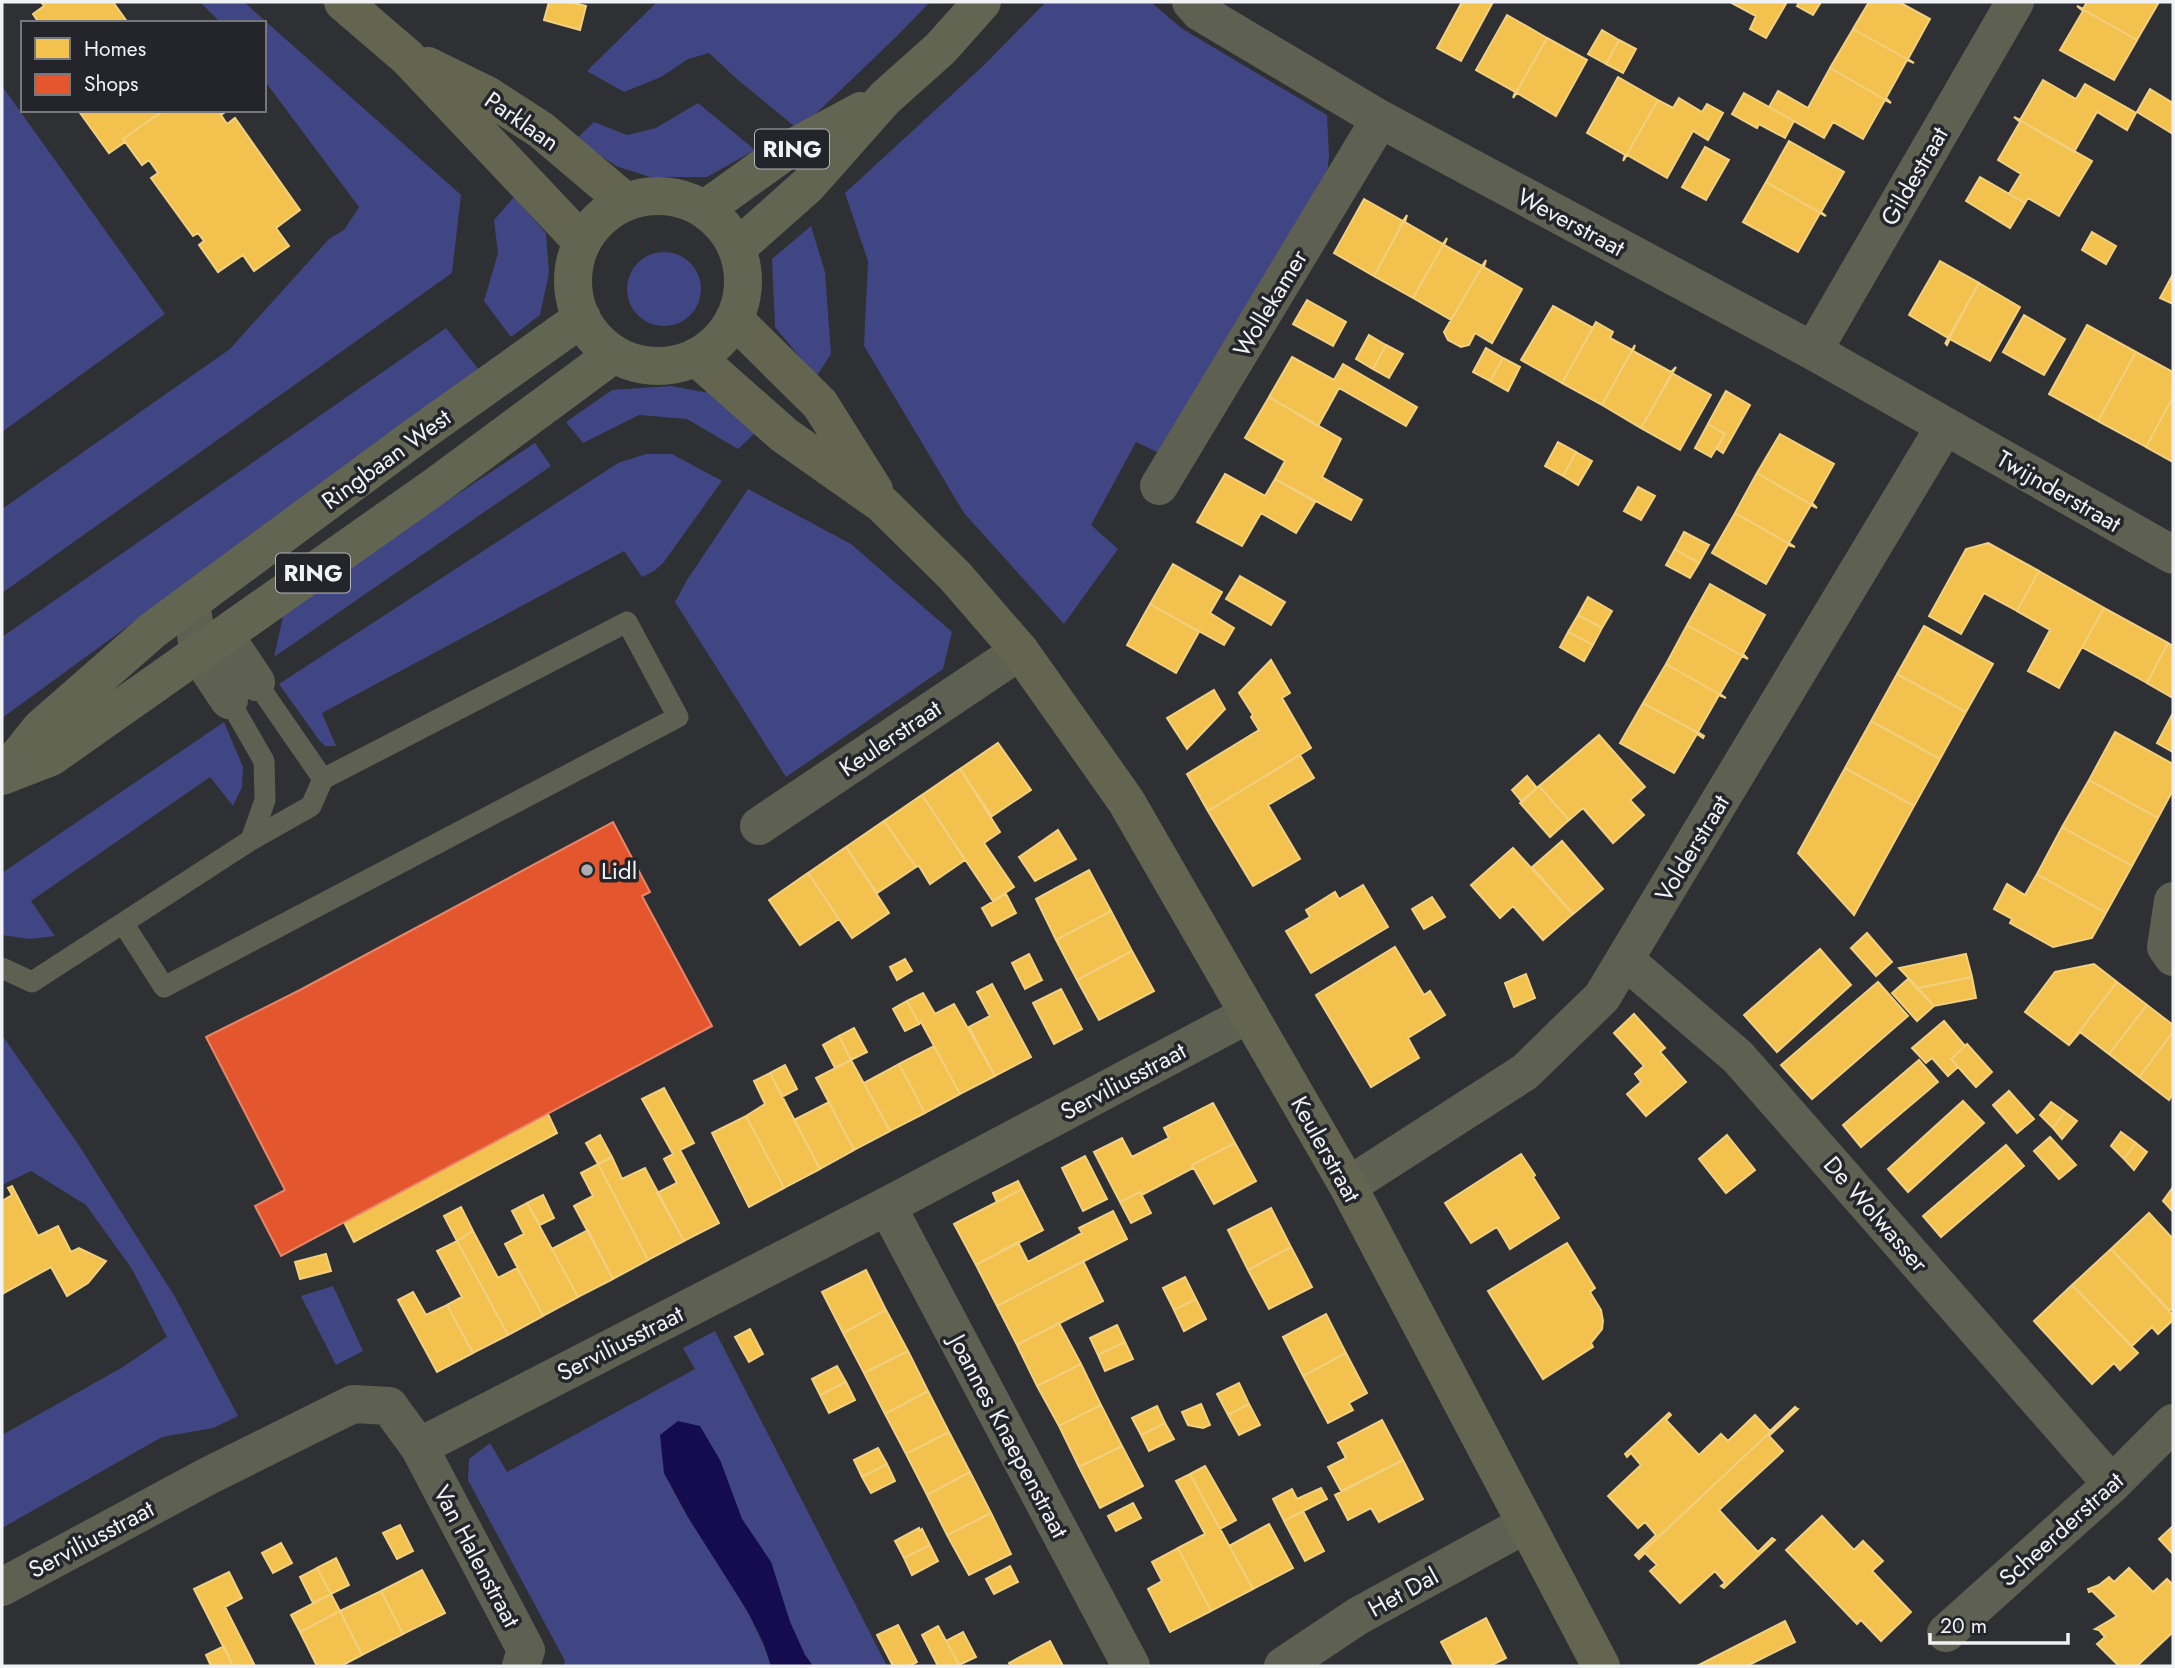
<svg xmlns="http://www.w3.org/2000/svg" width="2175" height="1668" viewBox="0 0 2175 1668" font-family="Jost,sans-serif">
<rect width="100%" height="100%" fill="#2f3033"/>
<path fill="#404683" d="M200 2H244L461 195 452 273 2 593V509L230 349 329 239 344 230 359 207 264 80V23H221Z
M657 2H930L898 35 799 130 738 80 709 53 688 59 661 77 624 92 587 71Z
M1046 2H1151L1181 28 1327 115 1329 157 1325 188 1163 455 1136 442 1091 525 1118 549 1064 624 964 513 864 346 868 261 845 193 982 67Z
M2 86 165 314 2 432Z
M698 103 755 150 707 177H650L616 166 576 139 594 122 627 135 656 128Z
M514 197 546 233 549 273 540 315 511 337 484 301 498 253 494 220Z
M811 226 825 272 831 354 816 377 775 327 772 259Z
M627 289a37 37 0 1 1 74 0a37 37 0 1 1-74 0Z
M446 328 479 370 2 718V637Z
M671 386 709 393 756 432 738 449 687 419 639 415 583 443 566 422 612 390Z
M535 443 551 466 274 657 285 608Z
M646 454H672L722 481 663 563 654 571 642 577 624 551 322 713 336 746H325L319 740 279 684 618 463Z
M748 489 851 544 952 632 943 669 786 777 675 602 687 580Z
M224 722 243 767 242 787 233 806 210 777 31 901 55 936 29 939 2 935V873Z
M2 1035 80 1147 175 1297 238 1416 213 1428 162 1437 2 1528V1435L123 1367 167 1337 132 1269 86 1205 31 1171 2 1185Z
M333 1286 363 1351 336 1365 301 1296Z
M715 1331 887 1666H813L805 1655 790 1622 771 1562 742 1519 720 1460 664 1473C674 1491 682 1509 693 1525 722 1571 755 1615 771 1666H563L565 1661 468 1480 469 1459 490 1443 507 1472 695 1369 683 1348Z"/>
<path fill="#150b4f" d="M678 1421 700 1426 720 1460 742 1519 771 1562 790 1622 805 1655 813 1666H771L764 1644 748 1612 691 1522 664 1473 660 1435Z"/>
<path fill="#f2c14e" stroke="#f2d080" stroke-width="2" d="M41 2H113L128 23H39L33 14 44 6Z
M549 2H570L586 6 580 30 544 20Z
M1462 2H1493L1461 61 1437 48Z
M1730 2H1787L1766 38 1750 29 1756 16Z
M1799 2H1821L1813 15 1797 6Z
M1869 2H1899L1930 19 1908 59 1914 63 1853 29Z
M2087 2H2159L2137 40 2077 6 2083 9Z
M2077 6 2137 40 2114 80 2060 50 2083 11Z
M1507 15 1547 38 1513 98 1515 92 1476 70Z
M1853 29 1914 63 1907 60 1886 98 1891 103 1830 68Z
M1602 30 1619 40 1606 64 1588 54Z
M1547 38 1587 60 1556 116 1517 93 1513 98Z
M1619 40 1636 49 1623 73 1606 64Z
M1830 68 1891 103 1885 100 1863 139 1833 122 1824 138 1769 107 1778 91 1808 108Z
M1618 77 1658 100 1623 161 1625 155 1587 133Z
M2043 80 2076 99 2085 84 2136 113 2127 130 2097 112 2074 152 2014 117 2020 120Z
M2150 89 2173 103V134L2137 112Z
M1744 93 1794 121 1785 138 1759 124 1757 128 1732 114Z
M1679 98 1702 112 1707 104 1723 113 1708 140 1693 131 1667 178 1627 155 1623 161 1658 100 1673 108Z
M78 110H164L123 139 125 142 109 153Z
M164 110H228L221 115 227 124 235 118 300 210 276 228 289 246 254 271 243 255 218 272 199 245 204 241 198 233 193 236 151 178 158 173 149 160 142 165 123 139Z
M2014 117 2092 161 2059 216 2028 198 2025 203 2009 194 2021 174 1998 160 2020 122Z
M1789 141 1844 172 1821 212 1826 216 1766 182Z
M1705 147 1729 160 1706 200 1682 187Z
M1980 177 2025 203 2010 228 1966 201Z
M1766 182 1826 216 1820 213 1798 252 1743 222Z
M1364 199 1403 221 1407 215 1374 276 1334 253Z
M1407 215 1405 222 1443 244 1447 238 1413 298 1374 276Z
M2092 232 2116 246 2106 264 2082 250Z
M1447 238 1444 245 1482 266 1486 260 1451 320 1413 298Z
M1486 260 1484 267 1522 289 1492 343 1475 333 1469 345 1461 347 1448 340 1444 332Z
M1940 261 1979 283 1945 344 1948 338 1909 315Z
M2172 276 2173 277V304L2160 298Z
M1979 283 2020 307 1990 361 1950 339 1947 345 1946 344Z
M1307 300 1346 322 1333 346 1293 324Z
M1553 306 1593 328 1562 383 1521 360Z
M2024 315 2065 339 2044 375 2003 352Z
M1596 322 1613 332 1610 338 1632 350 1635 345 1602 405 1562 383Z
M2087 325 2136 352 2098 421 2049 394Z
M1369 335 1386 345 1373 369 1356 359Z
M1386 345 1403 354 1389 378 1373 369Z
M1635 345 1633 351 1671 372 1676 367 1641 428 1602 405Z
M1486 348 1503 358 1490 381 1473 372Z
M2136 352 2173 372V397L2146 447 2098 421Z
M1292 357 1334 380 1343 364 1417 407 1406 426 1339 388 1318 426 1269 397Z
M1503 358 1520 367 1508 391 1490 381Z
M1672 373 1711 395 1680 450 1641 428Z
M1726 391 1750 405 1723 453 1717 449 1725 434 1708 424Z
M1269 397 1341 439 1322 477 1362 500 1351 520 1275 479 1285 461 1245 438Z
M2173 397V462L2146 447Z
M1708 424 1725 434 1711 457 1695 448Z
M1780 434 1834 464 1812 503 1817 508 1757 473Z
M1558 442 1576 452 1563 476 1545 466Z
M1576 452 1592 461 1578 485 1563 476Z
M1757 473 1817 508 1811 505 1789 543 1795 547 1735 513Z
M1225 474 1265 496 1275 479 1315 502 1296 533 1261 513 1242 546 1197 522Z
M1638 487 1655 496 1641 520 1624 511Z
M1735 513 1795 547 1788 545 1766 584 1712 553Z
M1684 532 1709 545 1699 563 1675 549Z
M1988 543 2039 571 2017 611 1984 593 1961 634 1929 616 1966 549Z
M1675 549 1699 563 1690 578 1666 565Z
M1173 564 1222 592 1210 613 1234 628 1224 645 1150 604Z
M2039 571 2104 608 2059 688 2028 671 2050 630 2017 611Z
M1240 576 1285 602 1271 625 1226 599Z
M1710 584 1765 615 1743 654 1748 659 1687 625Z
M1588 597 1612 611 1602 628 1578 615Z
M1150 604 1199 632 1176 673 1127 645Z
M2104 608 2168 643 2147 683 2082 647Z
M1578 615 1602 628 1593 645 1568 632Z
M1687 625 1748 659 1742 656 1720 694 1726 698 1666 664Z
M1924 626 1993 664 1966 712 1897 674Z
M1568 632 1593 645 1584 661 1560 647Z
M2168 643 2173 646V698L2147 683Z
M1271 660 1290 693 1282 698 1311 748 1208 811 1187 774 1259 730 1251 717 1253 715 1239 693Z
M1666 664 1726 698 1719 695 1698 732 1704 736 1643 703Z
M1897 674 1966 712 1940 759 1871 721Z
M1214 690 1225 709 1187 749 1167 718Z
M1643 703 1704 736 1703 738 1697 734 1674 773 1620 743Z
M2173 713V752L2157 743Z
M1871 721 1940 759 1914 806 1845 768Z
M2115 732 2173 764V790L2158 818 2089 780Z
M1599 735 1645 787 1630 800 1644 815 1613 843 1583 808 1569 820 1539 786Z
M998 743 1031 790 992 816 960 769Z
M1300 755 1314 778 1268 805 1300 859 1253 886 1208 811Z
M1845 768 1914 806 1854 915 1798 853Z
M960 769 1000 832 984 843 1014 887 993 901 922 795Z
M1527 776 1537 788 1522 802 1512 790Z
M2089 780 2158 818 2132 866 2062 827Z
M1539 786 1569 820 1550 837 1520 803Z
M922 795 965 860 930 884 919 866 916 867 884 821Z
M884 821 916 867 877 893 846 847Z
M2062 827 2132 866 2106 913 2037 874Z
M1058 830 1076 859 1035 881 1019 857Z
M1562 841 1603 889 1573 914 1532 867Z
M846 847 889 913 852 938 808 873Z
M1513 848 1573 914 1543 940 1513 906 1500 918 1471 885Z
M1089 870 1111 911 1056 940 1036 899Z
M808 873 839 919 800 945 769 900Z
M2037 874 2106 913 2092 938 2053 947 2010 923 2012 919 1994 909 2007 884 2025 895Z
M1363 885 1388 927 1311 973 1286 931 1310 917 1306 910 1335 892 1339 899Z
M1006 894 1016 913 992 926 982 908Z
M1432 897 1445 917 1424 929 1412 909Z
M1111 911 1132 951 1077 980 1056 940Z
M1867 933 1892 962 1876 976 1851 948Z
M1395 947 1424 995 1430 991 1445 1015 1408 1038 1419 1058 1371 1087 1316 995Z
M1820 949 1851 985 1777 1052 1744 1015Z
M1132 951 1154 991 1099 1020 1077 980Z
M1029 954 1042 980 1025 989 1012 963Z
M1966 954 1972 977 1918 988 1899 968Z
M905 959 912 971 897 980 890 967Z
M2094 964 2117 982 2069 1045 2025 1012 2055 972Z
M1526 974 1535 998 1514 1007 1505 983Z
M1972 977 1976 998 1934 1006 1918 988Z
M1908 979 1934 1006 1917 1021 1892 993Z
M1878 982 1908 1016 1812 1099 1781 1065Z
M2117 982 2147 1005 2109 1054 2080 1032 2069 1045Z
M992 984 1031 1057 995 1076 969 1027 990 1016 977 992Z
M1061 989 1082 1029 1054 1044 1033 1003Z
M923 993 935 1014 954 1004 995 1076 960 1094 921 1022 919 1024 907 1001Z
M907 1001 919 1024 905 1031 893 1009Z
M2147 1005 2173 1025V1032L2139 1077 2109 1054Z
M1634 1014 1665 1048 1660 1052 1686 1082 1646 1116 1627 1094 1641 1082 1635 1074 1644 1066 1614 1033Z
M1944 1021 1965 1046 1951 1059 1958 1067 1948 1076 1932 1058 1926 1063 1912 1048Z
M854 1028 867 1052 851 1060 839 1036Z
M2173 1032V1093L2169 1100 2139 1077Z
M839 1036 851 1060 835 1068 823 1045Z
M1967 1044 1992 1072 1976 1087 1951 1059Z
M934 1046 960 1094 925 1113 899 1064Z
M851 1060 890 1131 854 1150 816 1078Z
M1919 1060 1938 1082 1861 1147 1843 1125Z
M899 1064 925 1113 890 1131 864 1083Z
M785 1065 797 1089 782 1097 770 1073Z
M770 1073 820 1169 784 1188 746 1116 765 1104 754 1081Z
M664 1088 694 1143 680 1150 719 1223 684 1241 657 1193 677 1183 664 1159 673 1154 642 1099Z
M2009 1091 2034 1119 2017 1133 1993 1105Z
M1963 1101 1984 1123 1908 1192 1888 1169Z
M829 1102 854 1150 820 1169 794 1120Z
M2051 1102 2065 1112 2053 1128 2040 1115Z
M1213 1103 1235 1143 1192 1165 1193 1168 1142 1195 1140 1192 1120 1202 1094 1152 1122 1138 1132 1157 1169 1138 1164 1128Z
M2065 1112 2077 1121 2062 1139 2053 1128Z
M548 1114 557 1133 354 1242 344 1222Z
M746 1116 784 1188 749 1207 712 1133Z
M2121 1132 2136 1143 2124 1159 2111 1146Z
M600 1135 612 1157 598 1164 586 1143Z
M1727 1135 1755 1170 1726 1193 1699 1159Z
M2050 1137 2076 1165 2059 1179 2034 1151Z
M1235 1143 1256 1181 1214 1204 1192 1165Z
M2136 1143 2147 1152 2134 1170 2124 1159Z
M2006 1145 2024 1166 1941 1237 1923 1216Z
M1521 1154 1535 1175 1533 1177 1559 1218 1510 1249 1497 1227 1471 1243 1445 1203Z
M1085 1156 1107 1199 1083 1211 1062 1168Z
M612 1157 622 1179 645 1168 684 1241 648 1260 598 1164Z
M598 1164 648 1260 613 1279 574 1206 593 1196 581 1173Z
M1018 1181 1022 1189 997 1202 993 1193Z
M12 1186 38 1236 58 1226 71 1252 79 1248 106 1261 88 1283 67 1296 51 1267 2 1294V1201L12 1195 8 1188Z
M2173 1187V1212L2163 1201Z
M1022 1189 1043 1230 976 1265 954 1224Z
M1140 1192 1151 1213 1131 1223 1120 1202Z
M543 1195 554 1218 540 1225 527 1203Z
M527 1203 578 1297 543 1316 505 1244 524 1234 512 1211Z
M461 1207 473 1231 457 1241 444 1216Z
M1271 1208 1291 1247 1248 1270 1228 1230Z
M1113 1211 1127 1239 997 1306 976 1265 1018 1242 1028 1262 1082 1233 1079 1228Z
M2149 1213 2173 1239V1307L2170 1311 2111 1249Z
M588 1230 613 1279 578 1297 552 1249Z
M473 1231 498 1278 517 1268 543 1316 508 1335 457 1241Z
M457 1241 508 1335 473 1353 447 1305 462 1297 437 1251Z
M1567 1243 1595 1288 1590 1292 1601 1310 1603 1321 1602 1329 1591 1343 1593 1347 1543 1379 1488 1291Z
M1291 1247 1312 1287 1269 1309 1248 1270Z
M2111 1249 2173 1315V1320L2158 1334 2152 1327 2132 1346 2072 1285Z
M326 1254 331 1271 300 1279 295 1262Z
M1083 1261 1103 1301 1017 1345 997 1306Z
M866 1270 886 1310 843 1333 822 1292Z
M1185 1277 1196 1299 1174 1310 1163 1288Z
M2072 1285 2138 1353 2120 1370 2114 1363 2092 1384 2034 1321Z
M413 1292 426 1315 447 1305 473 1353 437 1372 398 1300Z
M1196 1299 1206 1319 1184 1331 1174 1310Z
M886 1310 908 1351 864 1373 843 1333Z
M1326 1314 1346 1353 1303 1376 1283 1337Z
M1059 1323 1081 1364 1037 1386 1017 1345Z
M1117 1325 1125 1342 1098 1355 1090 1338Z
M750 1329 763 1354 749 1362 735 1337Z
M1125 1342 1133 1359 1105 1371 1098 1355Z
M908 1351 928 1391 885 1414 864 1373Z
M1346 1353 1367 1393 1349 1403 1353 1410 1328 1423 1303 1376Z
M1081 1364 1101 1405 1059 1426 1037 1386Z
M837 1366 846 1382 820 1395 812 1379Z
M846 1382 855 1400 829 1413 820 1395Z
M1239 1383 1249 1404 1228 1415 1217 1394Z
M928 1391 949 1432 906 1454 885 1414Z
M1201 1404 1210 1425 1203 1428 1188 1425 1182 1412Z
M1249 1404 1260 1425 1239 1435 1228 1415Z
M1101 1405 1122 1446 1079 1467 1059 1426Z
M1157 1406 1165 1423 1141 1435 1132 1418Z
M1795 1407 1796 1408 1637 1557 1635 1555 1656 1535 1645 1522 1638 1528 1608 1496 1641 1465 1631 1453 1627 1457 1625 1454 1669 1413 1671 1415 1666 1420 1699 1455 1721 1434 1728 1441 1755 1415 1770 1431Z
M1796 1408 1798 1409 1769 1436 1783 1451 1719 1510 1758 1552 1772 1538 1775 1540 1724 1588 1721 1586 1725 1583 1715 1571 1680 1603 1650 1571 1657 1565 1645 1553 1639 1559 1637 1557Z
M1382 1420 1403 1460 1341 1491 1328 1467 1346 1458 1338 1443Z
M1165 1423 1174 1439 1149 1451 1141 1435Z
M949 1432 970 1472 927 1495 906 1454Z
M1122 1446 1143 1486 1100 1508 1079 1467Z
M878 1448 887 1464 862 1477 854 1460Z
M1403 1460 1423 1499 1379 1522 1371 1508 1348 1520 1335 1495Z
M887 1464 895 1481 871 1493 862 1477Z
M1205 1466 1236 1520 1220 1529 1190 1474Z
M970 1472 991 1513 947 1535 927 1495Z
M1190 1474 1253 1589 1211 1611 1178 1548 1205 1534 1176 1481Z
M1321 1488 1327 1499 1284 1521 1273 1499 1292 1489 1297 1499Z
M1133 1503 1141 1518 1116 1531 1108 1516Z
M1303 1511 1324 1551 1305 1561 1284 1521Z
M991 1513 1011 1554 969 1575 947 1535Z
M1822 1516 1854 1550 1863 1541 1883 1561 1872 1571 1911 1612 1881 1641 1861 1620 1857 1624 1786 1550Z
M1269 1524 1293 1568 1253 1589 1229 1546Z
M400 1525 413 1551 397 1559 383 1533Z
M2173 1526V1554L2159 1539Z
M919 1528 920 1531 922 1529 930 1545 904 1558 895 1541Z
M281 1543 292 1563 273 1573 262 1553Z
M930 1545 938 1561 912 1575 904 1558Z
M1178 1548 1211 1611 1170 1632 1148 1589 1162 1581 1152 1562Z
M336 1558 349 1585 331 1594 317 1568Z
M1010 1566 1018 1582 994 1594 986 1579Z
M317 1568 331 1594 313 1603 300 1577Z
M2129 1568 2153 1592 2167 1579 2173 1585V1632L2137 1666H2119L2097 1644 2105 1637 2099 1630 2095 1629 2117 1616 2092 1591 2089 1592 2088 1589 2099 1585 2109 1577 2114 1582Z
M422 1570 445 1613 403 1634 381 1591Z
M229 1572 242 1598 225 1607 255 1666H233L194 1589Z
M381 1591 403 1634 362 1655 340 1611Z
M331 1594 340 1611 300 1632 291 1615Z
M340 1611 362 1655 341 1666H317L300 1632Z
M1486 1618 1506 1658 1490 1666H1454L1441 1642Z
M1785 1621 1795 1642 1747 1666H1697Z
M898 1625 917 1662 909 1666H893L877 1635Z
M938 1626 959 1665 958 1666H938L922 1635Z
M963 1632 976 1657 959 1665 946 1641Z
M1050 1641 1063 1666H1011L1009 1663Z
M224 1646 233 1666H211L206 1655Z"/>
<path fill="#e4572e" stroke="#e8866a" stroke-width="2" d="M613 822 650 892 642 896 712 1026 281 1256 255 1206 285 1190 206 1037 300 990Z"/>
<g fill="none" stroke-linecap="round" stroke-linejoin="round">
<path stroke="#5e6051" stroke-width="21" d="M256 682 323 779
M229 700 264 761 265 800 251 840
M2 968 32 982 251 840 311 806 323 779 627 622 678 717 164 987 123 923"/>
<path stroke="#5e6051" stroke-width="38" d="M1191 2 1200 12 1380 119 1813 351 2173 555
M1813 351 2015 2
M1159 486 1380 119
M191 602 199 655 229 700
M225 636 256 682
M759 826 1020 651
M2173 901 2166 947 2173 957
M1625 960 1738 1057 2112 1484
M1348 1186 1525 1072 1602 997 1945 426
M887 1206 1131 1666
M419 1447 526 1650 521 1666
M2 1587 208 1476 353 1404 389 1406 419 1447 887 1206 1249 1014
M1946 1633 2112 1484 2173 1423
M1283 1666 1358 1616 1526 1524"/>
<path stroke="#636551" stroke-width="38" d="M343 2 407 57 582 242
M428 66 487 95 541 130 626 202
M734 319 820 404 874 490
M696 357 784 435 882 504 955 576 1020 651 1126 801 1348 1186 1601 1666"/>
<path stroke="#626551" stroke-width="38" d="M573 281a85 85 0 1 1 170 0a85 85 0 1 1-170 0Z
M705 209 783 153 861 111
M737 248 808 185 885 98 940 49 982 2
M4 774 41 728 153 630 412 439 582 318
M2 776 51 757 437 485 614 354"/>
</g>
<circle fill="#adaeb2" stroke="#24252a" stroke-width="2.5" cx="587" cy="870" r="7"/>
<g text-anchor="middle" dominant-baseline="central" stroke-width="7" stroke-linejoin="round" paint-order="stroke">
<g fill="#24252a" stroke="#b4b4b9" stroke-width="2">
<rect x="755" y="129.5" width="74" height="39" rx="5"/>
<rect x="276" y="553.5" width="74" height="39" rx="5"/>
</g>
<g font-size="23" font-weight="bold" fill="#f1f2f6">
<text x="792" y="149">RING</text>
<text x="313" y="573">RING</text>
</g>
<g font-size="24" fill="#f1f2f6" stroke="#24252a">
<text transform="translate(522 121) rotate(35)">Parklaan</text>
<text transform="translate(1914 176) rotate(-60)">Gildestraat</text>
<text transform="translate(1571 222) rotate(28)">Weverstraat</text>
<text transform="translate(1270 303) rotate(-59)">Wollekamer</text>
<text transform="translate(386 459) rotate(-36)">Ringbaan West</text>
<text transform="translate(2059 491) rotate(30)">Twijnderstraat</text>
<text transform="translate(890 738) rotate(-34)">Keulerstraat</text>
<text transform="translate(1692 848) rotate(-59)">Volderstraat</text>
<text transform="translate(1123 1081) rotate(-28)">Serviliusstraat</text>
<text transform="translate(1326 1149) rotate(61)">Keulerstraat</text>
<text transform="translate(1876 1214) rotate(49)">De Wolwasser</text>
<text transform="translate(620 1343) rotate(-27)">Serviliusstraat</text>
<text transform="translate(1009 1436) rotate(62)">Joannes Knaepenstraat</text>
<text transform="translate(2061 1529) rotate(-42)">Scheerderstraat</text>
<text transform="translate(91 1539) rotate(-28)">Serviliusstraat</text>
<text transform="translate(477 1556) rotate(62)">Van Halenstraat</text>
<text transform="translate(1403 1592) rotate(-29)">Het Dal</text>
</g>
<g font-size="24" fill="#f1f2f6" stroke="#24252a" text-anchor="start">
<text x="601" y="870">Lidl</text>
</g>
</g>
<rect width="2175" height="1668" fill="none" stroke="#f1f2f6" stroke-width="7"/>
<rect x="21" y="21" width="245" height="91" fill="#24252a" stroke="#76777c" stroke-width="2"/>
<rect x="35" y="38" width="35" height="21" fill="#f2c14e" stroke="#76777c" stroke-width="2"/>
<text x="84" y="56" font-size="21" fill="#f1f2f6">Homes</text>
<rect x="35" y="74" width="35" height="21" fill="#e4572e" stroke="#76777c" stroke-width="2"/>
<text x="84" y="91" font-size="21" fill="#f1f2f6">Shops</text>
<path d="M1930 1633v10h138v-10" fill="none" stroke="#f1f2f6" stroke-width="3.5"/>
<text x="1940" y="1633" font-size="21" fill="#f1f2f6" stroke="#24252a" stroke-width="5" paint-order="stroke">20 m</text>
</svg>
